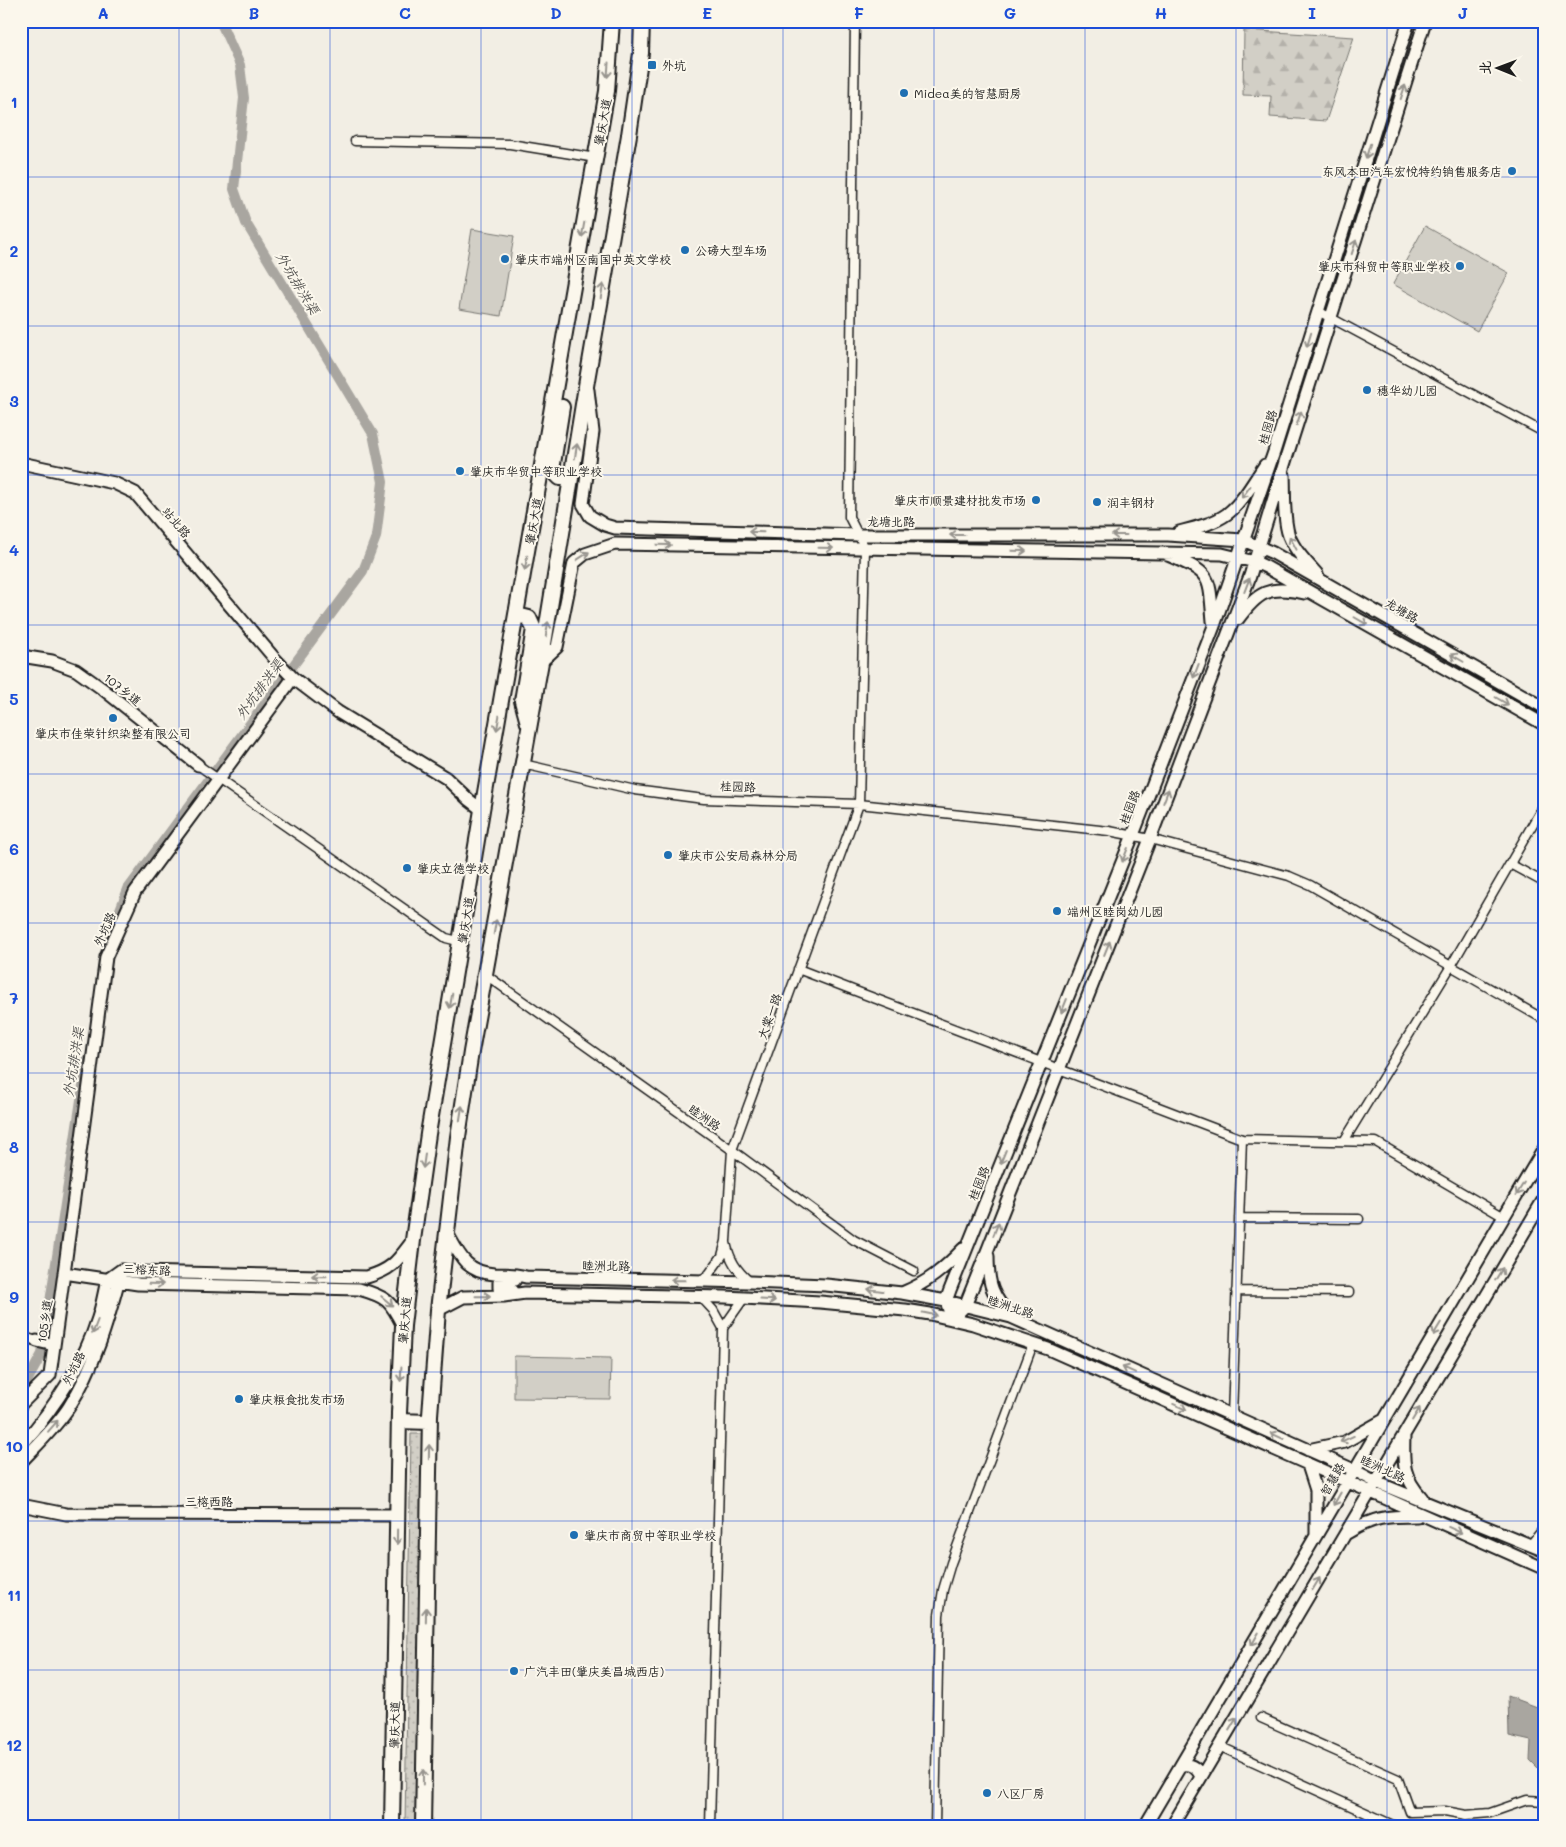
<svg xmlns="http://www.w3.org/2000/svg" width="1566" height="1847" viewBox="0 0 1566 1847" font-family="Mali,'LXGW WenKai TC',sans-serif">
<defs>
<pattern id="grass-dots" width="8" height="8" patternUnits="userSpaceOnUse" patternTransform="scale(1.25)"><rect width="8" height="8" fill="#d2cfc6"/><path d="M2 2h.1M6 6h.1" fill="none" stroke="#b4b1aa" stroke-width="1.8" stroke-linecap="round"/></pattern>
<pattern id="forest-firs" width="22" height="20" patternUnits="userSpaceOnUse" patternTransform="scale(1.25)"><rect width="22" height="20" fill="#d2cfc6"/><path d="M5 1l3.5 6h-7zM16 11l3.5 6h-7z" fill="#b4b1aa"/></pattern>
</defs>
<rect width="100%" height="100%" fill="#f2eee4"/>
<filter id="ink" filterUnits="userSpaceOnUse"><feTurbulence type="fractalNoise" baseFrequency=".02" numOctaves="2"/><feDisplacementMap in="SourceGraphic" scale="10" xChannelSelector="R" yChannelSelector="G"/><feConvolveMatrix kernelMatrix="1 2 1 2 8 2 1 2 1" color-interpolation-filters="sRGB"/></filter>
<g filter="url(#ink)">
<path fill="url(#grass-dots)" stroke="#777671" d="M411 1434H425L418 1826H405Z"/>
<path fill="url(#forest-firs)" stroke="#777671" d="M1244 30 1354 37 1326 121 1270 117 1271 96 1243 95Z"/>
<path fill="#d2cfc6" stroke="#777671" d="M1425 226 1509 273 1477 331 1393 284Z
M472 229 514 236 501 316 459 309Z
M514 1356 611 1358 610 1399 514 1398Z"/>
<path fill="#a9a6a0" stroke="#716f6b" d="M1508 1696 1545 1710V1771L1540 1770 1530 1760 1531 1741 1509 1736Z"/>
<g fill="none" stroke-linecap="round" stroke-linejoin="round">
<path stroke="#a9a6a0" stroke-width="10" d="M109 938 128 889 363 571 376 537 383 482 373 434 246 223 234 189 244 98 240 65 220 21
M21 1387 27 1381 42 1354 87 1061"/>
<g stroke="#1c1c1c" stroke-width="11">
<path id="street" d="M355 141 510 144 596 158
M1318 311 1545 433
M523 764 635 790 704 799 859 804 1109 831 1150 839 1289 876 1310 885 1545 1020
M198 765 446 938 462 942
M1510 864 1545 883
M798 969 1242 1139 1376 1142 1504 1217
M486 975 732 1150 854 1240 914 1271
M1344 1141 1451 966 1545 803
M1239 1218 1359 1219
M726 1243C730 1260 736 1270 750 1282
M700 1281 709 1274 722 1256 726 1241 732 1150 859 804 865 548 849 517 855 21
M1236 1291 1349 1292
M701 1297 713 1310 723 1328 710 1826
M723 1328 744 1298
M21 1336 37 1341
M1232 1416 1242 1139
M1531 1544 1545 1527
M1261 1718 1398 1779 1410 1812 1445 1811 1466 1815 1490 1813 1527 1800 1545 1801
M1219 1746 1395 1826
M935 1826 939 1615 943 1590 951 1563 1033 1344"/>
</g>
<g stroke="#1c1c1c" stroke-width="15">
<path id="secondary" d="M1409 21 1274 452 1214 626 1133 835 950 1290 946 1301 952 1319 965 1306 988 1249 1150 839 1250 576 1284 465 1425 21
M588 390 593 432 583 504 590 516 605 525 615 528 858 535H1168L1243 540 1273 553 1545 708
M21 463 114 483 135 493 275 659 293 678 338 712 446 778 469 800 482 810
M1284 475C1285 493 1283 519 1289 536 1295 551 1307 563 1317 574
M1179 532C1195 528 1213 524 1227 514 1243 502 1254 481 1265 465
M1168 555C1212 574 1209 574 1213 621
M1238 619C1258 592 1269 585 1304 593
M21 656 52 661 76 670 104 690 198 765
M541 662 557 647 574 563 585 554 615 544 1222 554 1255 562 1266 567 1545 725
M446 1231C459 1254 465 1272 494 1274 504 1274 515 1274 526 1277L750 1282 826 1285 902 1293 946 1301 1011 1317 1354 1470 1376 1482 1545 1551
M988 1256C988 1285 992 1295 1011 1317
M64 1273 106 957 135 892 293 678
M107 1280 121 1270 136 1272 367 1277C393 1269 397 1261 413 1240
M513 1291 499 1288V1282L502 1280H515
M902 1293C927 1283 944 1269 963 1249
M438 1310 463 1297 504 1296 525 1293 725 1297 820 1302 905 1310 930 1314 973 1324 1048 1349 1545 1569
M37 1341 54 1345
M21 1404 50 1375 64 1273 138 1284 359 1289C387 1297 390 1300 403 1326
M1404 1437C1403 1464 1403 1477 1422 1498
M21 1446C54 1408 83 1366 98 1318 102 1306 104 1293 107 1280
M1308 1450 1345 1442 1382 1421
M21 1462C37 1445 57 1426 69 1407 95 1366 108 1321 120 1275
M1308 1465 1316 1490V1534
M21 1505 66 1514 397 1515
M1347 1533C1374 1517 1386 1516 1417 1516
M1181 1765C1191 1764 1197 1767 1201 1777
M1145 1826 1545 1147
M1172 1826 1545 1197"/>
</g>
<g stroke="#1c1c1c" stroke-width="18">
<path id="highway" d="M562 407 552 470 560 478 572 474
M517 615 529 618 534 629 522 701 528 723
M399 1421 429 1422
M392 1826 399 1413 403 1326 413 1240 428 1134 482 810 607 91 612 21
M423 1826 430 1415 438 1310 458 1137 471 1052 541 662 587 380 629 135 641 53 642 21"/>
</g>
<use href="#street" stroke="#fbf7ec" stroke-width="8"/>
<use href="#secondary" stroke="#fbf7ec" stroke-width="11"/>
<use href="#highway" stroke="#fbf7ec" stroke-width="14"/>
</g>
<defs><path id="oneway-shaft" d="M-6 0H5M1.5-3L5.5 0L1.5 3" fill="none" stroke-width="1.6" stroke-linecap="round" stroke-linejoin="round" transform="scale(1.25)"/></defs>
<g stroke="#97948e">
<use href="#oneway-shaft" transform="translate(608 70) rotate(94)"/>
<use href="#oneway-shaft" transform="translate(1403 92) rotate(-72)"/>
<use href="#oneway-shaft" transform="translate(1368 151) rotate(107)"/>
<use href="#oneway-shaft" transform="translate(583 230) rotate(100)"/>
<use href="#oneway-shaft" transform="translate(1354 247) rotate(-72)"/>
<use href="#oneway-shaft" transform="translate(602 291) rotate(-80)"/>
<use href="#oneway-shaft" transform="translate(1309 340) rotate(107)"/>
<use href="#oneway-shaft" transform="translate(1299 418) rotate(-72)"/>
<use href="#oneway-shaft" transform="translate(576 451) rotate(-81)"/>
<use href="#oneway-shaft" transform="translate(1246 492) rotate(126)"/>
<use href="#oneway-shaft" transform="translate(756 532) rotate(-178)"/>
<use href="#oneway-shaft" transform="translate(957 535) rotate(-180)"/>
<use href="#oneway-shaft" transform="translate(1119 535) rotate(-180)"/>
<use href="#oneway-shaft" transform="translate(1293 543) rotate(-118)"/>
<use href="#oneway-shaft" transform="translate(664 545) rotate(1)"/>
<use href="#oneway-shaft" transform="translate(826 548) rotate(1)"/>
<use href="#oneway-shaft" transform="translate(1019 551) rotate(1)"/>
<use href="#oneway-shaft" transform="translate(583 556) rotate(-33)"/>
<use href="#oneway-shaft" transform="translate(526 563) rotate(100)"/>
<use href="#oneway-shaft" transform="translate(1247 585) rotate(-69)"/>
<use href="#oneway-shaft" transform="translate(1361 621) rotate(30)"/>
<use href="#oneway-shaft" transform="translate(547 629) rotate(-81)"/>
<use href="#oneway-shaft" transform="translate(1457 658) rotate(-150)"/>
<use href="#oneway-shaft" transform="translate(1196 671) rotate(111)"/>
<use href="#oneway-shaft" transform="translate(1502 701) rotate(30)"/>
<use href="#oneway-shaft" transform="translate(498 723) rotate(100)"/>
<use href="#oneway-shaft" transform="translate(1166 796) rotate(-69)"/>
<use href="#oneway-shaft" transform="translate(1125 855) rotate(112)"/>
<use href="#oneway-shaft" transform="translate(495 927) rotate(-80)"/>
<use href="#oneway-shaft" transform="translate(1107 948) rotate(-68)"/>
<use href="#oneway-shaft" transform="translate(451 1001) rotate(100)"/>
<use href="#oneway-shaft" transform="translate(1064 1006) rotate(112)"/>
<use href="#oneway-shaft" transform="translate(461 1113) rotate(-81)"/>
<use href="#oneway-shaft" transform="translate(1003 1157) rotate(112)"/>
<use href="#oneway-shaft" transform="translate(424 1161) rotate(98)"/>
<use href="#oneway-shaft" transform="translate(1520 1189) rotate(121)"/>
<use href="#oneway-shaft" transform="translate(996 1229) rotate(-68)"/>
<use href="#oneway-shaft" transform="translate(1499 1274) rotate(-59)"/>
<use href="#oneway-shaft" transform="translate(319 1276) rotate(-179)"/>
<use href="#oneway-shaft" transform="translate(678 1280) rotate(-179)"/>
<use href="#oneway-shaft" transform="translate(156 1284) rotate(1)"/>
<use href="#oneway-shaft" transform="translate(875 1290) rotate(-172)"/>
<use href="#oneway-shaft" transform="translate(483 1296) rotate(-1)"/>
<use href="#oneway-shaft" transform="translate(768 1300) rotate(3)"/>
<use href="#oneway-shaft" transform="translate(387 1301) rotate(40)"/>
<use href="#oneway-shaft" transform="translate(930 1314) rotate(11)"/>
<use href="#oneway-shaft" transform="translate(95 1327) rotate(111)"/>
<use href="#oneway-shaft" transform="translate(1437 1329) rotate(121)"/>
<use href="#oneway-shaft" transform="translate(1129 1370) rotate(-156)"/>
<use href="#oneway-shaft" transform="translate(401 1374) rotate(93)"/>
<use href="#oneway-shaft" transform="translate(1180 1407) rotate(24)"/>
<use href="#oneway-shaft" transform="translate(1416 1414) rotate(-59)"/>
<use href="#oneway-shaft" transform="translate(53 1426) rotate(-49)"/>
<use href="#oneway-shaft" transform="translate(1277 1436) rotate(-156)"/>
<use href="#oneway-shaft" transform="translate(1347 1439) rotate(156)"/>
<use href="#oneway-shaft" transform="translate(429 1452) rotate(-89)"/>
<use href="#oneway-shaft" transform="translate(1337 1499) rotate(120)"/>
<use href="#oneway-shaft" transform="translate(1455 1530) rotate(24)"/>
<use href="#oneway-shaft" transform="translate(397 1537) rotate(91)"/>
<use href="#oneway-shaft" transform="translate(1316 1584) rotate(-59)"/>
<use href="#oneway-shaft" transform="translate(426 1615) rotate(-89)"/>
<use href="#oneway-shaft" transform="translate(1255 1639) rotate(120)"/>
<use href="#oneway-shaft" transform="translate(1233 1724) rotate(-59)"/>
<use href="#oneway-shaft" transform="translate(423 1777) rotate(-89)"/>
</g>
</g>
<path fill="none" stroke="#1d4ed8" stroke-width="1" stroke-opacity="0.55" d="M179 21V1826M330 21V1826M481 21V1826M632 21V1826M783 21V1826M934 21V1826M1085 21V1826M1236 21V1826M1387 21V1826M21 177H1545M21 326H1545M21 475H1545M21 625H1545M21 774H1545M21 923H1545M21 1073H1545M21 1222H1545M21 1372H1545M21 1521H1545M21 1670H1545"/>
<g fill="#1f6fb2" stroke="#fbf7ec" stroke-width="2">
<rect x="647" y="60" width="10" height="10" rx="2.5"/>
<circle cx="904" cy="93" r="5"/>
<circle cx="1512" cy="171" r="5"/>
<circle cx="685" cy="250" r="5"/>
<circle cx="505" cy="259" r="5"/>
<circle cx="1460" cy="266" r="5"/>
<circle cx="1367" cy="390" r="5"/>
<circle cx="460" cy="471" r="5"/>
<circle cx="1036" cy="500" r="5"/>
<circle cx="1097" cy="502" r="5"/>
<circle cx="113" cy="718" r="5"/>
<circle cx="668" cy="855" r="5"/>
<circle cx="407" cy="868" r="5"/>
<circle cx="1057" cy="911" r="5"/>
<circle cx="239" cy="1399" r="5"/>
<circle cx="574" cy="1535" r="5"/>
<circle cx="514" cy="1671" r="5"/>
<circle cx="987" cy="1793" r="5"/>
</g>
<g text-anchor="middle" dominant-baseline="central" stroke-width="4" stroke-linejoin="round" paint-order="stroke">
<g font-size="12" fill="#1c1c1c" stroke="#fbf7ec" text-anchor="start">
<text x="662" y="65">外坑</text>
<text x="914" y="93">Midea美的智慧厨房</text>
<text x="1502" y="171" text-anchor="end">东风本田汽车宏悦特约销售服务店</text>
<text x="695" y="250">公磅大型车场</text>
<text x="515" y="259">肇庆市端州区南国中英文学校</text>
<text x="1450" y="266" text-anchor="end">肇庆市科贸中等职业学校</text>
<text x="1377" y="390">穗华幼儿园</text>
<text x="470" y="471">肇庆市华贸中等职业学校</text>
<text x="1026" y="500" text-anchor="end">肇庆市顺景建材批发市场</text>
<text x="1107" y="502">润丰钢材</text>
<text x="113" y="733" text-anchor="middle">肇庆市佳荣针织染整有限公司</text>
<text x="678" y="855">肇庆市公安局森林分局</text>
<text x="417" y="868">肇庆立德学校</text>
<text x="1067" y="911">端州区睦岗幼儿园</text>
<text x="249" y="1399">肇庆粮食批发市场</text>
<text x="584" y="1535">肇庆市商贸中等职业学校</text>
<text x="524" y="1671">广汽丰田(肇庆美昌城西店)</text>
<text x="997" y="1793">八区厂房</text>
</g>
<g font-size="12" fill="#1c1c1c" stroke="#fbf7ec">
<text transform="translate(602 122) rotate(-80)">肇庆大道</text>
<text transform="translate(1267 427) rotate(-73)">桂园路</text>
<text transform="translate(533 521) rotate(-80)">肇庆大道</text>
<text x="891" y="521">龙塘北路</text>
<text transform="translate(177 522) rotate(50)">站北路</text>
<text transform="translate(1402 610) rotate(30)">龙塘路</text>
<text transform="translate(123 689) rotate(38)">107乡道</text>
<text transform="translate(738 786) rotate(2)">桂园路</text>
<text transform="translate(1129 807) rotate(-69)">桂园路</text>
<text transform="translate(465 920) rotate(-81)">肇庆大道</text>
<text transform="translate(104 929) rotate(-66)">外坑路</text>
<text transform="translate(769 1016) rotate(-70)">大棠一路</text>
<text transform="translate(705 1117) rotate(35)">睦洲路</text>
<text transform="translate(978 1183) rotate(-68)">桂园路</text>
<text transform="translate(606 1265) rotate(1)">睦洲北路</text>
<text transform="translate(147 1269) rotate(3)">三榕东路</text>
<text transform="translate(1011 1306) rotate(18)">睦洲北路</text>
<text transform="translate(404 1320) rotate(-85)">肇庆大道</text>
<text transform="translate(44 1321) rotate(-82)">105乡道</text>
<text transform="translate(73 1368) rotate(-64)">外坑路</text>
<text transform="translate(1383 1468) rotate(25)">睦洲北路</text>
<text transform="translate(1332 1479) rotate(-60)">智慧路</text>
<text x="209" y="1501">三榕西路</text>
<text transform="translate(394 1725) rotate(-89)">肇庆大道</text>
</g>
<g font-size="14" font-style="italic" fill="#545351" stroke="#fbf7ec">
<text transform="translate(298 283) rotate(59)">外坑排洪渠</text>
<text transform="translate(259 689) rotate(-54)">外坑排洪渠</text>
<text transform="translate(73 1062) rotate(-81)">外坑排洪渠</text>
</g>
</g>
<rect width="1566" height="1847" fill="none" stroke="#fbf7ec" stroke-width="55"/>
<g transform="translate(1498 68) rotate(271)" stroke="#fbf7ec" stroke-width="4" paint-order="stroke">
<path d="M0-4L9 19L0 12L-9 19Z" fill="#1c1c1c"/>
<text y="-8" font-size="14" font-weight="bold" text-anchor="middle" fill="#1c1c1c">北</text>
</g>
<rect x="28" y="28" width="1510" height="1792" fill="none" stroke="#1d4ed8" stroke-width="2"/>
<g font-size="16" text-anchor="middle" font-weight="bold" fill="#1d4ed8">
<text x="103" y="19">A</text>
<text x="254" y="19">B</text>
<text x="405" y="19">C</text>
<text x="556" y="19">D</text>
<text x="707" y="19">E</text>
<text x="859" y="19">F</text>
<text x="1010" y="19">G</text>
<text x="1161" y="19">H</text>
<text x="1312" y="19">I</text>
<text x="1463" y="19">J</text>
<text x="14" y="108">1</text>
<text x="14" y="257">2</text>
<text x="14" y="407">3</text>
<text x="14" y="556">4</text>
<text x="14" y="705">5</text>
<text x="14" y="855">6</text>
<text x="14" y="1004">7</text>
<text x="14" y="1153">8</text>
<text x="14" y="1303">9</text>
<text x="14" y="1452">10</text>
<text x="14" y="1601">11</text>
<text x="14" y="1751">12</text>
</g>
</svg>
